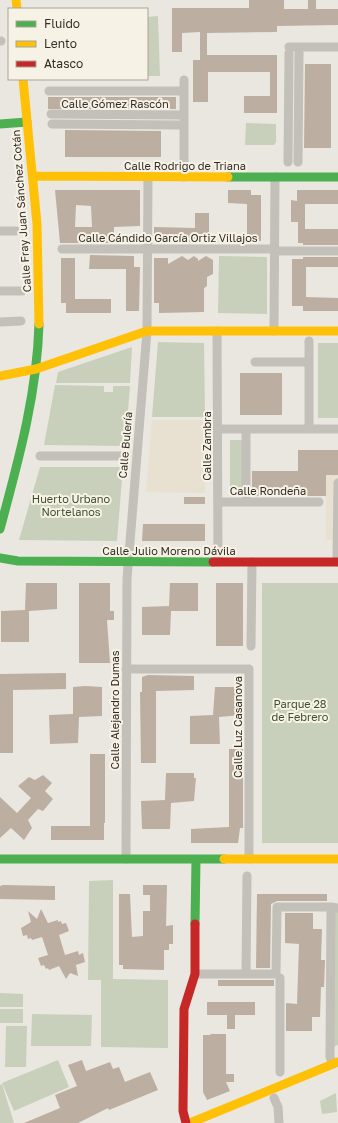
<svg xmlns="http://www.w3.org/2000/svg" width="338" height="1123" viewBox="0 0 338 1123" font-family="'Golos Text',sans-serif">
<rect width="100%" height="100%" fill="#eae7e0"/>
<path fill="#c8d0bb" d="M158 16 160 76H147V17Z
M246 123 276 124V142L274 145H245Z
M219 256 267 257V314L218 313Z
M158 342 204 343 205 417H152Z
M318 343H338V418H318Z
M132 347 130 383H56L58 372Z
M55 385 104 386V392H113V386H130L125 446 44 445Z
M230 440H242V490H230Z
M40 467H123L117 541 19 540Z
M262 583H338V843H262Z
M113 880V979L168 980V1048L101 1047V980H88L89 881Z
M336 911H338V1045L333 1047 334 914Z
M0 993 23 994V1007H0Z
M0 1009H23V1023H0Z
M32 1014 92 1015 91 1046H31Z
M6 1026H27L26 1067H5Z
M58 1060 69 1087 14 1111 2 1083Z
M2 1084 14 1123H0V1085Z
M336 1093 337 1112 322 1114 320 1101Z"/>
<path fill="#e8e0d0" d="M152 420H204L205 493 146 492Z
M326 475H338V540H326Z"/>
<path fill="#bdaea2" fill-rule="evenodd" d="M249 0H284V9H308V0H316V9H338V25L277 26V32L207 33V55H277V113H244V96H270V72H208V102H193V60H200V32L182 33V52H172V8H249Z
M305 64H331V148H304Z
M48 97H176V109H48Z
M65 130 161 131V157H65Z
M55 190H140V226L114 227V243H60ZM76 205 91 206 92 227H75Z
M228 190H251V195H261V241H247V204L228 203Z
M297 190H338V204H305V229H338V245H303V243H298V222H291V200L297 201Z
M195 213H209V237H198V242H154V227L195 228Z
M90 255 134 256V267H140L139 311H126V269H89Z
M182 256 188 260 194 256 198 259V261L206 256 213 260V274L207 277V286L204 288V312L159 313V303H154V258H168V264Z
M303 257H338V267H306V297L338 298V311H303V306H292V259H303Z
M61 258H75V299H111V313H66V303H61Z
M240 373H282V415H240Z
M298 450H338V475H326V496H252V471H298Z
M184 497H205V504H184Z
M143 524H205V541H142Z
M26 583H57V609L29 611V642H1V611L25 610Z
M79 583H110V611H114V620H107L110 663H79Z
M170 583H198V611H171L170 635H142V607L169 606Z
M216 583H243V646H216Z
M66 673V689L13 690V753H0V674Z
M148 675 194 676V690L156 691V763H141L140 692H142V677Z
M85 686 102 687V716L79 717 78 743 50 744 49 715 73 714V687Z
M215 687H242V715L219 717 220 744H190V716L213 715Z
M229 749H243V828H240L238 843H191V829L229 827Z
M90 754H105V823H104V840H51V826H90Z
M166 773H194V778H196L194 801 171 803 170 829H142L141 801 165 800Z
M43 775 52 783 45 791 53 799 43 811 38 809 28 820 32 828 24 840 11 828 0 838V797L17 813 31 798 18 786 29 777 35 780Z
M3 885 55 886V900L0 899V886Z
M143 885H167L166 926 173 925V944H169V950H164V970L123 969V965H119V894H130L132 937 143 936V911H150V895H143Z
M257 894H327V901H277L271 904 270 968H256Z
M41 909 48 923 58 920V922L61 921 62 924 66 923 69 931 59 935 65 955 78 951 79 955 83 953 85 962 76 965 78 976 70 973 66 979 59 966 49 970 48 968 46 969 44 965 41 966 38 958 48 955 42 937 32 940 31 938 28 939 27 935 23 936 21 928 31 922 28 911 37 919Z
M285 913H313V929H322L321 960H325L324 987H321L320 1017H312V1031H286V1003L297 1004 299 944 285 943Z
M218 980H274V986H218Z
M207 1002H255V1015H235V1029H227V1015H207Z
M211 1034H226V1074H234V1082H226L230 1091 207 1100 203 1092V1035H210Z
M82 1060 86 1071 110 1062 113 1069 119 1067 125 1082 150 1072 158 1090 109 1110 108 1108 78 1123H24L60 1108 55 1095 77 1086 68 1065Z"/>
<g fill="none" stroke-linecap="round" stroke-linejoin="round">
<path stroke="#c3bfb9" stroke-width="9" d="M0 41H1
M289 47H338
M184 80V177
M49 91H178
M51 114 178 115
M52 124 178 125
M288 162 289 53
M298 162 299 53
M0 231H16
M62 249H275
M280 251H338
M0 291H22
M0 322 21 321
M217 331 218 562
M274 331 275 177
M309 341V429
M255 362H309
M218 429H338
M246 433V496
M40 456H126
M218 502H319
M337 562 338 483
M251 646 252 562
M126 669H249V859
M126 859 127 579 147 331 148 177
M195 974H276L277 907H331
M246 974 247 876
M333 1064 330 1057 331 907 338 908
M280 1072V978
M274 1098 278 1107 279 1123"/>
<path stroke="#4caf50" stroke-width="9" d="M0 124 27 122
M228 177H338
M0 529C18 462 37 395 39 324
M0 558 18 561 213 562
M0 859H224
M195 924 196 859"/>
<path stroke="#ffc107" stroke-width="9" d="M16 0 17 9
M23 79 37 224 39 324
M33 176 228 177
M0 376 36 369 147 331H338
M224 859H338
M190 1123 338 1062"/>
<path stroke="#c62828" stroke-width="9" d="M213 562H338
M186 1123 183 1111 184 1009 195 974V924"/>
</g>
<g text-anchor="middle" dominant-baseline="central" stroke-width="4" stroke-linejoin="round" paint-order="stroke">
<g font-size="11" fill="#342d27" stroke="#f7f2e6">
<text x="115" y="103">Calle Gómez Rascón</text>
<text x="185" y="165">Calle Rodrigo de Triana</text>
<text transform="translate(21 211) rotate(-94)">Calle Fray Juan Sánchez Cotán</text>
<text x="168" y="237">Calle Cándido García Ortiz Villajos</text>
<text transform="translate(125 445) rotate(-85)">Calle Bulería</text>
<text transform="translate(206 446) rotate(-90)">Calle Zambra</text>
<text x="268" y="490">Calle Rondeña</text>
<text x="169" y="550">Calle Julio Moreno Dávila</text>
<text transform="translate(114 710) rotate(-90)">Calle Alejandro Dumas</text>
<text transform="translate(237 727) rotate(-90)">Calle Luz Casanova</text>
</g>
<g font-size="11" fill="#3e502d" stroke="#f7f2e6">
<text x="71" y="498">Huerto Urbano<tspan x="71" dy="13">Nortelanos</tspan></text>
<text x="300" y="703">Parque 28<tspan x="300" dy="13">de Febrero</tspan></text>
</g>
</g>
<rect x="8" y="8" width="140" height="72" fill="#f7f2e6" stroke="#a9a39a"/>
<rect x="16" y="21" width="20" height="6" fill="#4caf50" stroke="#a9a39a"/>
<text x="44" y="28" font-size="12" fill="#342d27">Fluido</text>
<rect x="16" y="41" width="20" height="6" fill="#ffc107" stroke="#a9a39a"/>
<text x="44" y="48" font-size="12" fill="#342d27">Lento</text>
<rect x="16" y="61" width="20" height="6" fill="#c62828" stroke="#a9a39a"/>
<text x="44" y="68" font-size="12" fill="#342d27">Atasco</text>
</svg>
